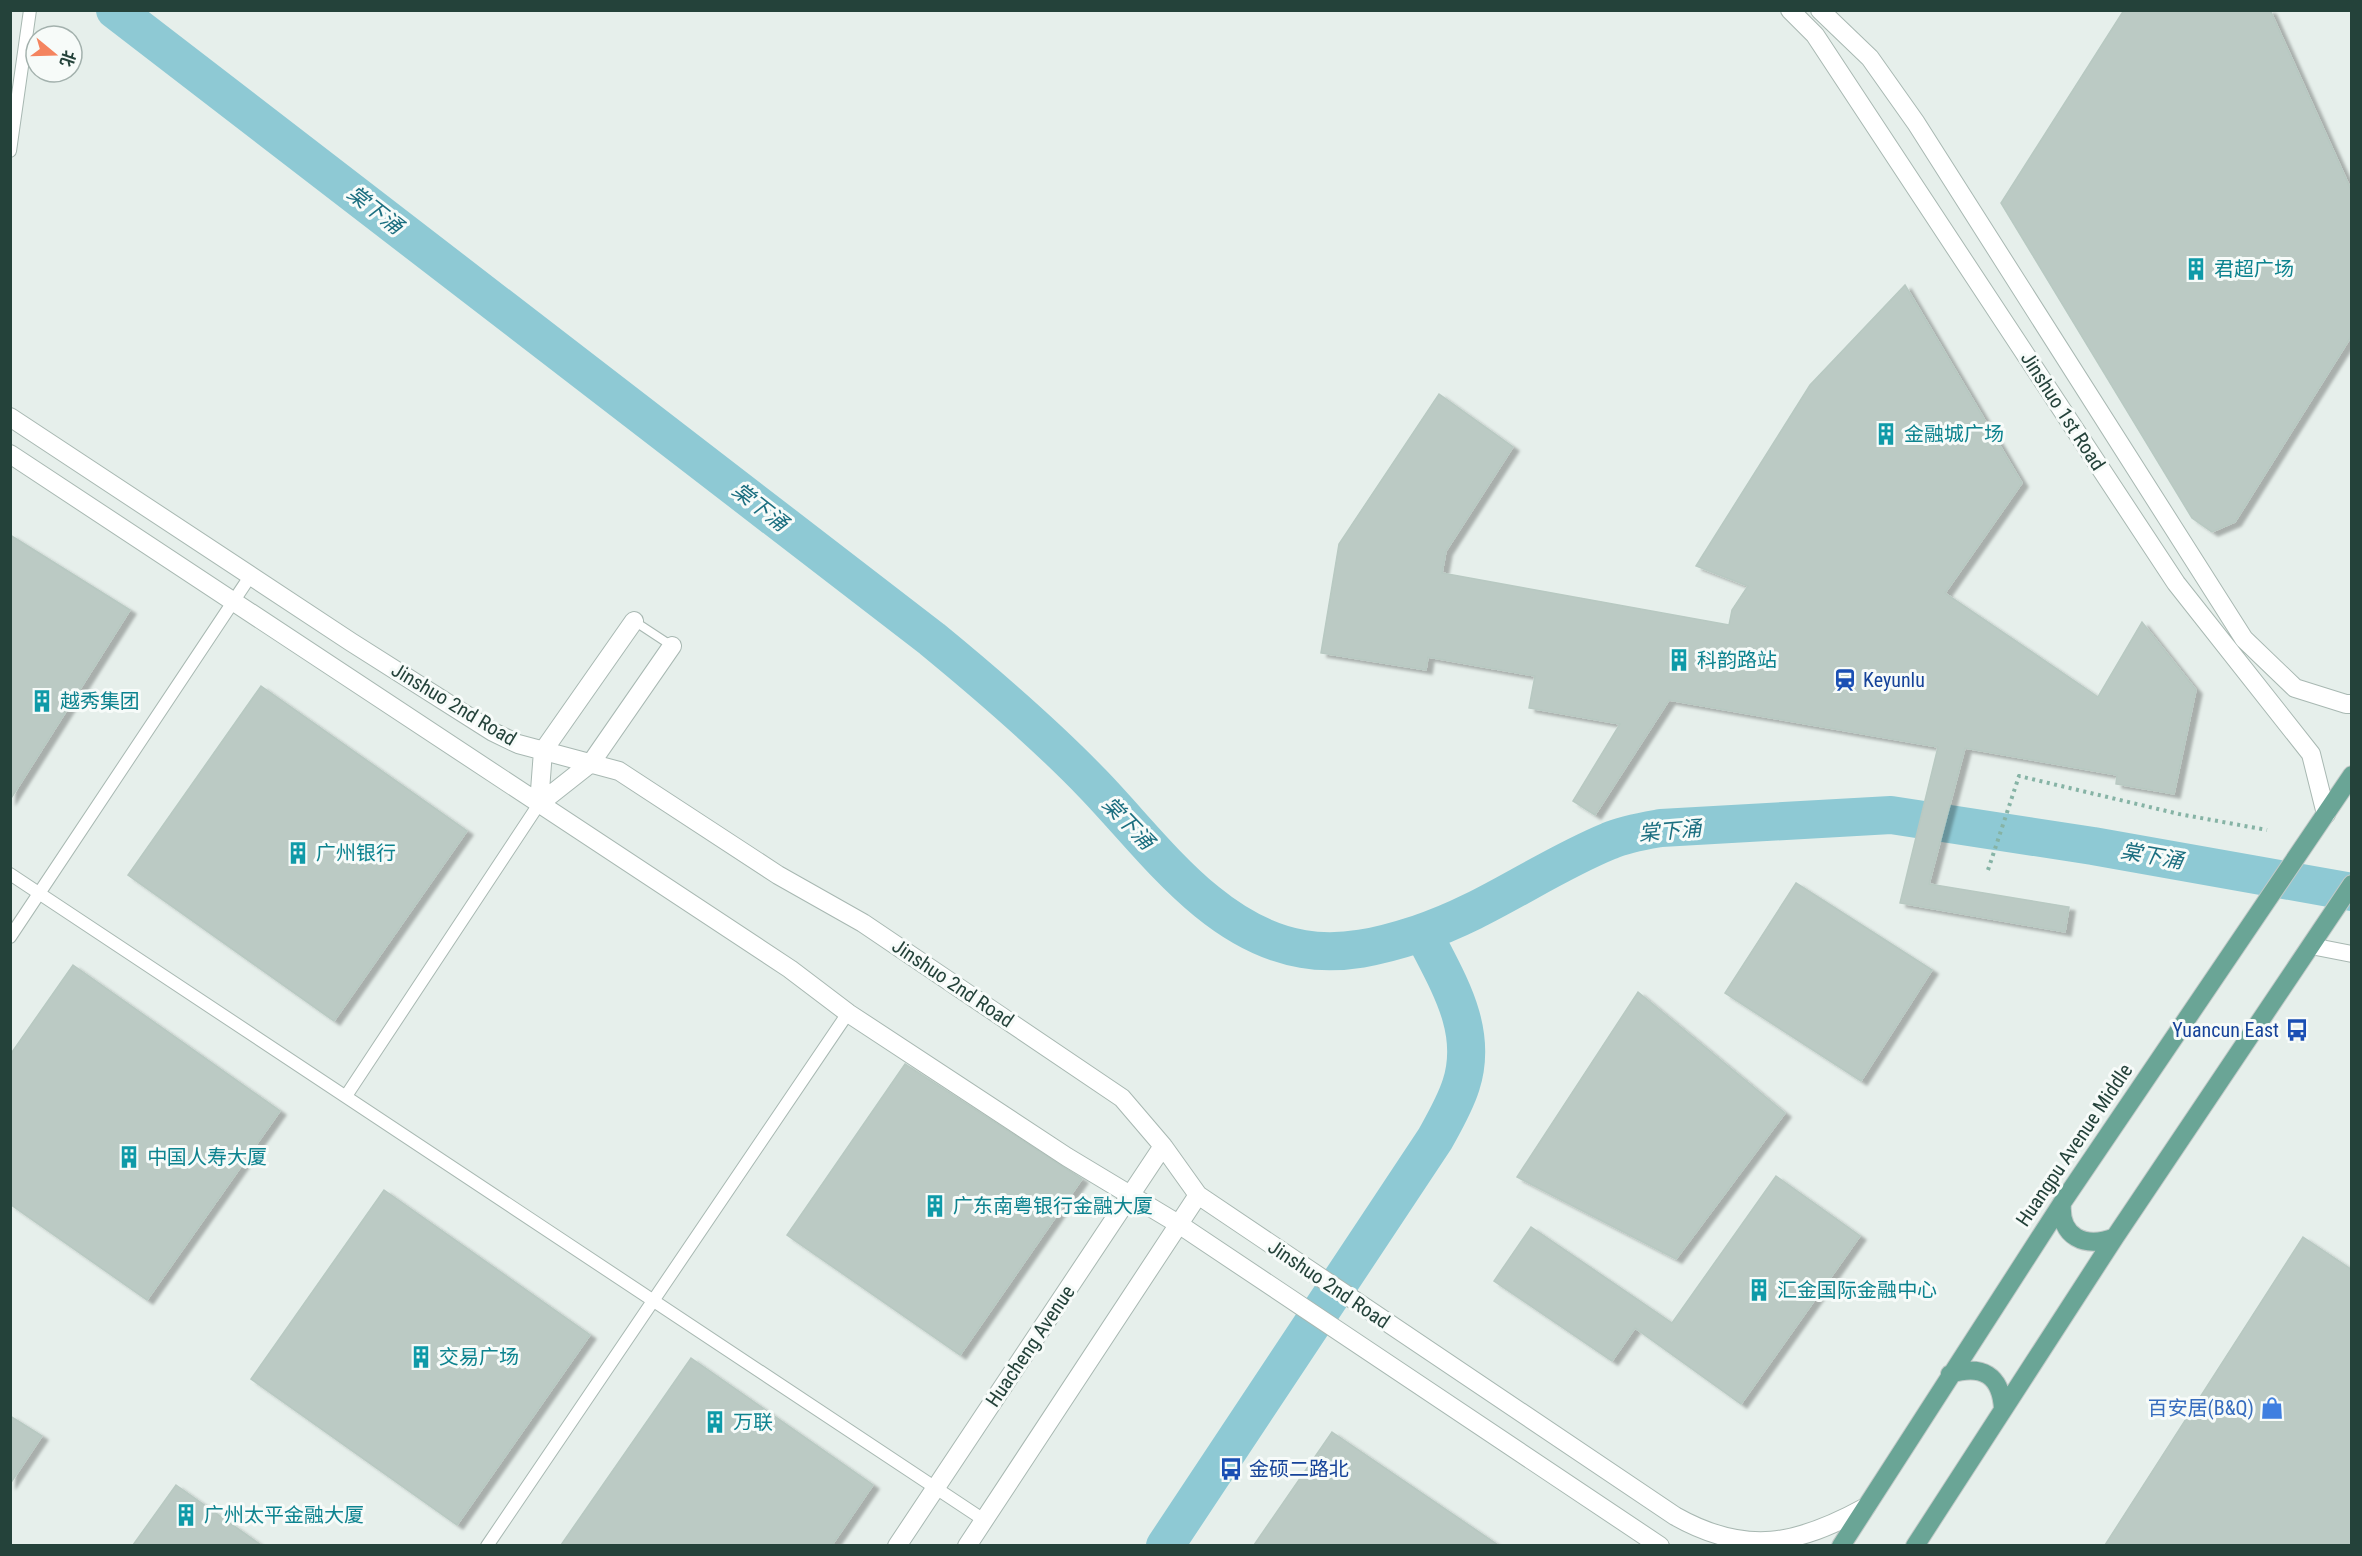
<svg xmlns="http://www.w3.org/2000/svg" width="2362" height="1556" viewBox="0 0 2362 1556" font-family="'Roboto Condensed','Noto Sans SC',sans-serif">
<defs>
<filter id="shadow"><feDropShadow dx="6" dy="4" stdDeviation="1.5" flood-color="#0004"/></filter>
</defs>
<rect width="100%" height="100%" fill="#e6efeb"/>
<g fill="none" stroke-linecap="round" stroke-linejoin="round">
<path stroke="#8ec9d4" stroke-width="38" d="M115 10 932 639C988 685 1043 732 1093 784 1152 845 1213 934 1303 949 1342 956 1381 946 1418 934 1486 912 1543 868 1609 841 1625 834 1644 831 1661 828L1891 815 2093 846 2352 892
M1165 1546 1435 1139C1445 1121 1455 1104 1461 1085 1479 1029 1447 981 1423 933"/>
</g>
<path fill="#bbcac4" stroke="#b8c9c2" stroke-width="1.5" filter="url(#shadow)" d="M2124 10H2270L2352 192V335L2235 522 2212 532 2192 518 2001 203Z
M1905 285 2022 483 1945 593 2098 697 2142 622 2196 690 2174 794 2116 784 2117 775 1965 748 1929 884 2069 907 2065 932 1900 903 1938 747 1669 700 1595 815 1573 801 1620 724 1529 708 1535 676 1428 657 1426 670 1321 653 1339 544 1439 394 1513 447 1446 551 1442 573 1729 625 1732 610 1748 586 1696 566 1810 385Z
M10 535 130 610 10 800Z
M261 686 467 831 334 1021 128 875Z
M1796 883 1932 970 1861 1081 1725 993Z
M73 965 280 1111 147 1300 10 1204V1055Z
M1638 992 1785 1113 1676 1259 1517 1177Z
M905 1064 1082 1179 960 1355 787 1235Z
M1776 1176 1860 1236 1741 1404 1635 1328 1612 1361 1494 1281 1531 1227 1672 1323Z
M384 1190 590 1335 457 1525 251 1379Z
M2303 1237 2352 1270V1545H2105Z
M691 1358 873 1485 832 1545H561Z
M10 1416 42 1436 10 1484Z
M1332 1432 1498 1545H1254Z
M176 1485 261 1545H133Z"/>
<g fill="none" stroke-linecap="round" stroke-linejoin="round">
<g stroke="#a8b8b2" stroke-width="10">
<path id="service" d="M634 621 672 646"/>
</g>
<g stroke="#a8b8b2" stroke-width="14">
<path id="pedestrian" d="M10 151 30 10
M10 874 984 1520
M10 937 251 575
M346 1096 539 804
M487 1546 848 1013"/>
</g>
<g stroke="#a8b8b2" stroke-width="18">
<path id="minor" d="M2311 946 2352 954"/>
</g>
<g stroke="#a8b8b2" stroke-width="20">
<path id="tertiary" d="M1790 10 1815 35 2176 583 2311 754 2326 814
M1820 10 1870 58 1916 123 2244 639 2295 688 2346 704H2352
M10 417 351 642 493 732 518 744 619 771 778 875 863 923 1122 1098 1163 1146 1198 1195 1675 1516C1746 1556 1797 1545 1866 1507
M10 454 790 969 848 1013 1067 1157 1180 1225 1660 1546
M539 804 543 751 634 621
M539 804 591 763 672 646
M897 1546 1163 1146
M967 1546 1198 1195"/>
</g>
<g stroke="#c2cac8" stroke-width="20">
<path id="primary" d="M2062 1203C2059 1237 2085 1249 2115 1237
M1950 1374C1982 1364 2001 1375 2003 1409
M1841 1546 2062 1203 2352 775
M1915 1546 2115 1237 2352 884"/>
</g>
<path stroke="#86b3a5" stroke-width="4" stroke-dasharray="3 4.5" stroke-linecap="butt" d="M1988 870 2019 776 2179 814 2267 830"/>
<use href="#service" stroke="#fff" stroke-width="8"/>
<use href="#pedestrian" stroke="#fff" stroke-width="12"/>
<use href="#minor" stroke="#fff" stroke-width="16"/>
<use href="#tertiary" stroke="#fff" stroke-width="18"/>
<use href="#primary" stroke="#6aa596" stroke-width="18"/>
</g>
<defs>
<g id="building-bare" transform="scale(1.8)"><path d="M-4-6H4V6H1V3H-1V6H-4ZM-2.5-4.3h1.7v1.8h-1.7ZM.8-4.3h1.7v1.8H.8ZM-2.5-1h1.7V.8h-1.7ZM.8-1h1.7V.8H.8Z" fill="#0f9aa8" stroke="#f7fbf9" stroke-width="2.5" paint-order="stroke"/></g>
<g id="station-bare" transform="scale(1.8)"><path d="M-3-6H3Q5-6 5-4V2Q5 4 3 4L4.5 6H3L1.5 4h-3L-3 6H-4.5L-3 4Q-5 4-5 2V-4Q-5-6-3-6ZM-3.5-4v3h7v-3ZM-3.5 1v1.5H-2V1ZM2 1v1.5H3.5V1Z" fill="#1a4fb4" stroke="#f7fbf9" stroke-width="2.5" paint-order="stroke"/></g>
<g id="bus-bare" transform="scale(1.8)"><path d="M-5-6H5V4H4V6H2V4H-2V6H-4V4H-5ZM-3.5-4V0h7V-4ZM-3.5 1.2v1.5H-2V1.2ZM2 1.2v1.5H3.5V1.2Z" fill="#1a4fb4" stroke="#f7fbf9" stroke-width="2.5" paint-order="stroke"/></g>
<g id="shop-bare" transform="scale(1.8)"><path d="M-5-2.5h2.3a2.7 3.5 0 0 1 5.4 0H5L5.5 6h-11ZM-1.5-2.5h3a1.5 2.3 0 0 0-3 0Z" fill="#3f7fe0" stroke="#f7fbf9" stroke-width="2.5" paint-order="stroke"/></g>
</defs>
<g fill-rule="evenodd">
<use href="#building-bare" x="2196" y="269"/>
<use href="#building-bare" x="1886" y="434"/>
<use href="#building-bare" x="1679" y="660"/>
<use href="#station-bare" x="1845" y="680"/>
<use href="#building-bare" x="42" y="701"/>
<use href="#building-bare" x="298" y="853"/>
<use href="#bus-bare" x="2297" y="1030"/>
<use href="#building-bare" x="129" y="1157"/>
<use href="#building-bare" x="935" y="1206"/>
<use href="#building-bare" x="1759" y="1290"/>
<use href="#building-bare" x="421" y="1357"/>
<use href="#shop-bare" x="2272" y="1408"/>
<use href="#building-bare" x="715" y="1422"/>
<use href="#bus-bare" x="1231" y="1469"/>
<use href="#building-bare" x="186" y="1515"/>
</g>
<g text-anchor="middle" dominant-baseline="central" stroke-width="6" stroke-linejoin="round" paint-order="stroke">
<g font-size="20" fill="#0d838f" stroke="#f7fbf9" text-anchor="start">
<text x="2214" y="269">君超广场</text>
<text x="1904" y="434">金融城广场</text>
<text x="1697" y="660">科韵路站</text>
<text x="60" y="701">越秀集团</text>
<text x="316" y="853">广州银行</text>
<text x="147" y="1157">中国人寿大厦</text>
<text x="953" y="1206">广东南粤银行金融大厦</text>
<text x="1777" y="1290">汇金国际金融中心</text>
<text x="439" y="1357">交易广场</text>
<text x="733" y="1422">万联</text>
<text x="204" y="1515">广州太平金融大厦</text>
</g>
<g font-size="20" fill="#24423a" stroke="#f7fbf9">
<text transform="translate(2063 411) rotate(57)">Jinshuo 1st Road</text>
<text transform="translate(454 704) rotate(31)">Jinshuo 2nd Road</text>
<text transform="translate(953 983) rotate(34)">Jinshuo 2nd Road</text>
<text transform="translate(2074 1145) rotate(-56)">Huangpu Avenue Middle</text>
<text transform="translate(1329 1284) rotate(34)">Jinshuo 2nd Road</text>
<text transform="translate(1030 1346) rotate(-56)">Huacheng Avenue</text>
</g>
<g font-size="20" fill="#164399" stroke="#f7fbf9" text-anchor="start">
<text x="1863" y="680">Keyunlu</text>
<text x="2279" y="1030" text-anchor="end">Yuancun East</text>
<text x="1249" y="1469">金硕二路北</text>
</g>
<g font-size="20" fill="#366cbe" stroke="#f7fbf9" text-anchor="end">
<text x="2254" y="1408">百安居(B&amp;Q)</text>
</g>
<g font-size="21" font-style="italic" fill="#1c6f80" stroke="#f7fbf9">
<text transform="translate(375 210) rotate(38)">棠下涌</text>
<text transform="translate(760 507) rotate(38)">棠下涌</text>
<text transform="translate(1128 823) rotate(46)">棠下涌</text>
<text transform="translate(1670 831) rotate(-5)">棠下涌</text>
<text transform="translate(2152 856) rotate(10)">棠下涌</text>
</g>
</g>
<rect width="2362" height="1556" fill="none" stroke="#24423a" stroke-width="24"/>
<g transform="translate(54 54) rotate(109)"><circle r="28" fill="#f7fbf9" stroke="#a3b1ad" stroke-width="1.5"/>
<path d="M0-4.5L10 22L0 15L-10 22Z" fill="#f4845f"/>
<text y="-9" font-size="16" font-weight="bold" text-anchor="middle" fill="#24423a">北</text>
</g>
</svg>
